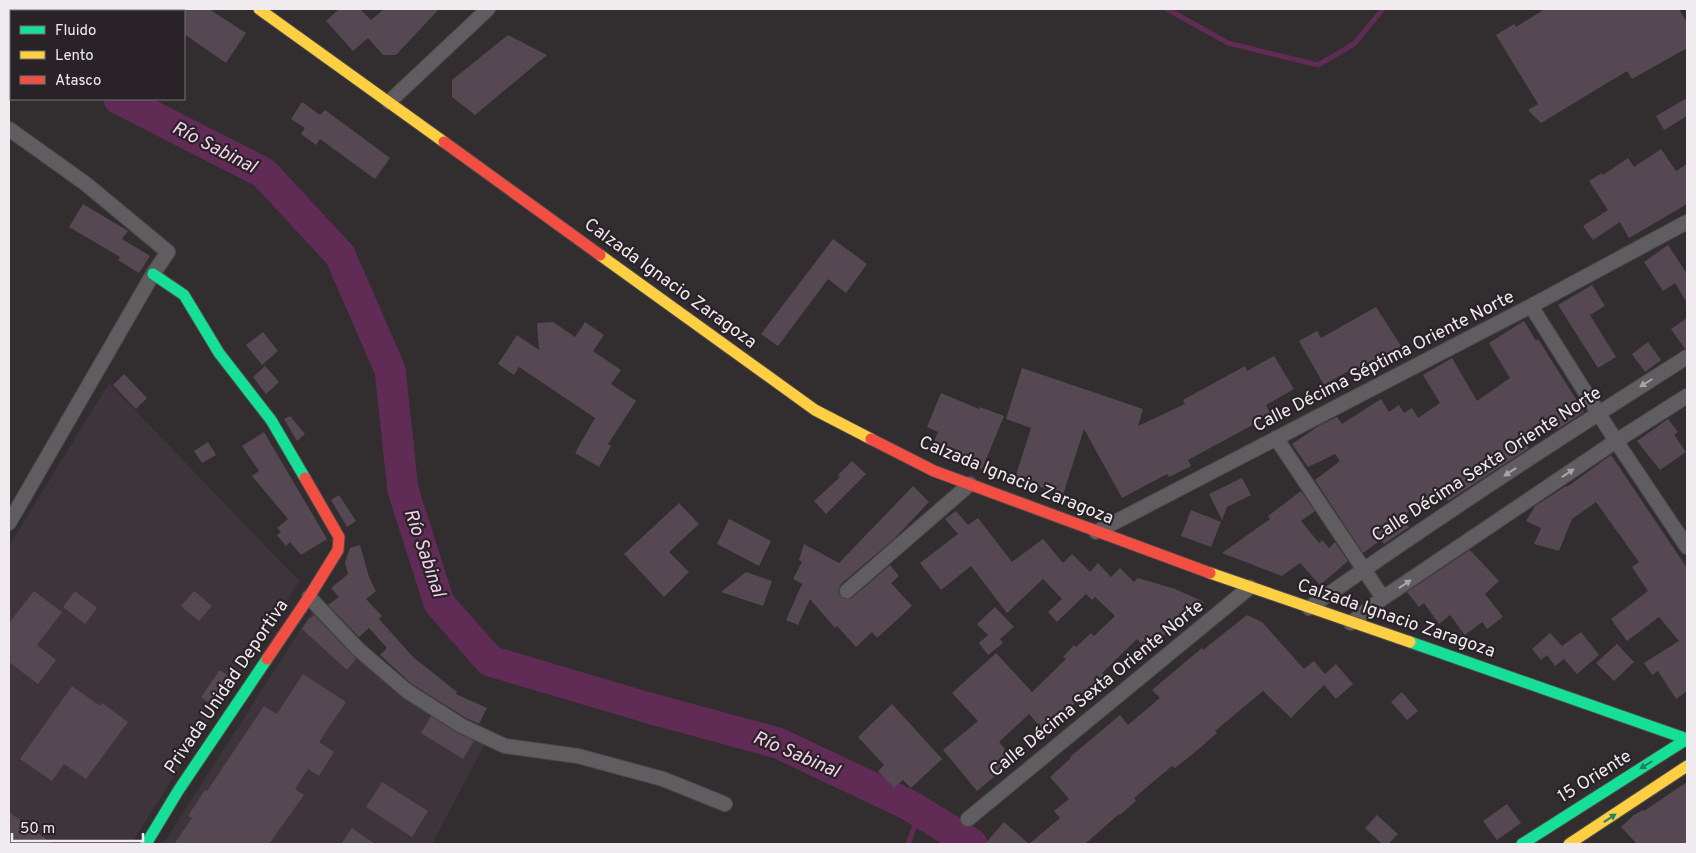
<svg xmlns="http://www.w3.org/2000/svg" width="1696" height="853" viewBox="0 0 1696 853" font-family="Overpass,sans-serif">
<rect width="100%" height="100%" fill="#322e30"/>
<path fill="#3e343b" d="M109 383 299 581 131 844H9V546Z
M313 610 408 700 486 742 432 844H163Z"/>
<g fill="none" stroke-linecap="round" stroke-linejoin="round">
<path stroke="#602c56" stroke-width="5" d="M1167 9 1228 43 1318 65 1354 44 1383 9
M908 844 920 812"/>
<path stroke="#602c56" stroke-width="31" d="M9 34 11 38
M119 99 264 173 340 255 390 370 403 490 439 603 490 661 649 708 778 743 909 805 972 844"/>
</g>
<path fill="#554852" d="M184 9H209L246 33 226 63 184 34Z
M339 9H360L371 20 384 9H439L396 55H383L368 38 353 51 326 21Z
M1545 9H1679L1687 23V48L1632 79 1627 71 1541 123 1528 110 1538 104 1496 35 1514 24 1516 27Z
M508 35 547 55 475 115 452 97V80Z
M1687 98V116L1664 130 1656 116Z
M302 102 320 115 325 110 390 158 375 179 320 139 316 145 301 134 305 128 291 119Z
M1661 149 1676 171 1687 164V204L1629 238 1620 222 1593 240 1583 226 1608 210 1589 181 1602 173 1603 175 1628 158 1634 167Z
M83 204 128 231 122 239 150 256 139 273 118 260 120 257 69 227Z
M833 239 867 264 846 293 828 279 778 346 761 334Z
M1668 245 1687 274V303L1675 283 1663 291 1644 262Z
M1592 285 1605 306 1590 315 1616 357 1598 368 1558 305Z
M1376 307 1401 346 1354 375 1350 370 1324 385 1299 341 1317 331 1321 338Z
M1687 318V348L1685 349 1671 329Z
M1524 321 1536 341 1538 339 1584 412 1558 429 1555 425 1527 445 1529 448 1448 501 1446 497 1430 508 1425 501 1402 516 1409 527 1384 544 1381 540 1363 553 1315 480 1340 461 1335 454 1308 467 1292 444 1320 425 1337 417 1342 424 1381 399 1389 412 1399 405 1404 413 1412 408 1418 418 1440 403 1423 375 1452 358 1477 401 1510 378 1489 343Z
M553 322 575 337 585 322 604 335 593 351 621 370 611 384 636 401 608 444 611 446 599 467 575 453 595 418 519 367 514 375 498 364 517 335 539 350 537 323Z
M263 332 278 351 262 365 246 345Z
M1648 342 1661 360 1645 372 1632 354Z
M1274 356 1294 389 1266 405 1271 415 1188 460 1191 466 1169 477 1167 474 1122 498 1084 429 1063 495 1015 478 1031 428 1006 419 1022 368 1143 409 1138 426 1185 404 1183 400 1245 366 1247 371Z
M265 366 279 382 266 394 253 377Z
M124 374 147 398 136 409 113 385Z
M941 393 979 409 980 407 1004 416 982 469 958 460 959 458 932 446 938 432 927 427Z
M290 416 305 434 297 441 284 419Z
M1668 419 1678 432 1674 435 1686 452 1660 470 1637 441Z
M264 432 327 539 301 555 290 542 286 546 277 535 281 532 277 528 288 519 252 476 259 471 242 446Z
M208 442 216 455 202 463 194 451Z
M1611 455 1687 568V691L1676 699 1658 671 1652 675 1644 663 1679 641 1659 617 1627 641 1611 619 1648 591 1632 567 1639 562 1596 502 1572 519 1559 551 1534 544 1541 528 1526 521 1535 506 1566 486 1567 487Z
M852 461 866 474 826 514 814 501 840 477 838 475Z
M1242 478 1251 495 1227 507 1222 520 1209 494Z
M913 486 929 502 894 539 841 584 838 592 844 599 852 598 890 565 899 576 891 583 912 606 877 638 872 632 856 647 837 626 835 628 810 599 798 625 786 620 802 584 793 579 802 562 799 560 804 544 839 563Z
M1301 491 1315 511 1301 521 1319 543 1322 540 1329 548 1335 542 1348 561 1320 585 1300 563 1282 576 1222 553 1270 519 1268 516Z
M339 495 356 521 347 527 331 500Z
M679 503 699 524 669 552 689 572 664 597 624 554Z
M1191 510 1221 522 1211 547 1181 536Z
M956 511 968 525 978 518 1012 562 1043 539 1063 563 1072 554 1090 572 1098 563 1111 577 1120 568 1134 582 1138 578 1175 589 1204 602 1169 632 1168 631 1150 649 1143 641 1141 643 1137 639 1102 673 1106 676 1059 717 1064 723 1048 736 1029 714 999 742 1014 760 977 791 943 750 978 721 952 693 996 653 1032 692 1066 659 1063 657 1074 645 1076 647 1091 633 1094 636 1115 616 1095 597 1092 600 1086 594 1057 622 1048 612 1062 599 1043 579 1007 613 971 566 941 590 920 563 958 534 945 519Z
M729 519 771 541 759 566 717 544Z
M360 545 369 577 376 591 366 599 382 616 379 619 413 657 457 692 456 694 487 708 479 724 466 718 412 684 380 655 387 648 369 628 359 637 328 605 339 597 331 588 348 574 345 562 350 548Z
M1470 550 1499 581 1485 594 1503 617 1487 629 1482 622 1465 635 1450 615 1439 624 1424 603 1419 607 1407 592Z
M746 572 772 581 763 606 721 592Z
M34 591 62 612 37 645 56 660 38 684 9 662V623Z
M75 591 97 608 85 624 63 607Z
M194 591 212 606 199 621 181 606Z
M995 607 1014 627 1000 639 1003 643 988 655 979 643 988 635 977 624Z
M314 615 356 659 347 670 302 629 310 617 311 618Z
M1247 615 1262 622 1304 669 1314 661 1325 674 1336 664 1353 684 1336 699 1324 685 1291 718 1263 691 1215 731 1217 733 1194 753 1175 768 1172 766 1134 798 1136 801 1120 815 1119 814 1085 844H985L1004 822 1029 844 1060 818 1054 811 1069 799 1050 777 1071 758 1070 757 1120 715 1128 725 1160 698 1152 690 1202 648 1203 650Z
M1581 632 1599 655 1577 674 1564 659 1555 666 1547 655 1541 660 1532 649 1550 633 1562 646Z
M1617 644 1634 662 1614 681 1596 663Z
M220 670 235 681 216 707 201 697Z
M303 674 346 702 319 742 334 752 319 776 308 769 295 789 304 795 269 844H174L192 818 188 816 205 790 207 791 264 706 277 714Z
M72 686 100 706 102 703 128 722 86 779 64 764 52 781 20 759Z
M1402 692 1418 711 1407 720 1391 702Z
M892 704 942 759 911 788 903 780 894 788 878 771 884 765 858 737Z
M431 716 457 733 474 741 463 759 421 733Z
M382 782 428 811 412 837 366 807Z
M1687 782V844H1637L1621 827 1634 815 1643 810 1644 811Z
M1507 804 1521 823 1497 840 1483 821Z
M9 812 53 844H9Z
M1377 815 1398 834 1388 844H1382L1365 828Z
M352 828 375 844H341Z"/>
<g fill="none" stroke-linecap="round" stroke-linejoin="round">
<g stroke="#4d494c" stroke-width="16">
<path id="street" d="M389 102 488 9
M9 129 86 184 168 252 153 274 9 523
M1531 306 1616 441 1687 547
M1276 438 1383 598
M1096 532 1531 306 1687 222
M847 591 970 484
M309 597 358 649 407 691 462 726 505 746 578 756 663 779 725 804
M1309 608C1432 521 1559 438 1687 357
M1351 623 1383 598 1616 441 1687 396
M968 819 1250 587"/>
</g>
<g stroke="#4d494c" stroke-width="13">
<path id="fast" d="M153 274 184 295 219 353 271 420 305 478
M1410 642 1687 739
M146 844 178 791 267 659
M1522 844 1687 739"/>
</g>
<g stroke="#4d494c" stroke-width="13">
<path id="slow" d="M259 9 444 142
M24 11 31 9
M600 255 815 410 871 439
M1210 573 1410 642
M1569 844 1687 766"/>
</g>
<g stroke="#4d494c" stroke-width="13">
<path id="jam" d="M444 142 600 255
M871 439 934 471 1210 573
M267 659 309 597 338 550 339 537 305 478"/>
</g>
<use href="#street" stroke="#605d60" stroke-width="14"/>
<use href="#fast" stroke="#16e098" stroke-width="11"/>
<use href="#slow" stroke="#ffcf43" stroke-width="11"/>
<use href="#jam" stroke="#f24e42" stroke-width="11"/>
</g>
<defs><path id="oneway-solid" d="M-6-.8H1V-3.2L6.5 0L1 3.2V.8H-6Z" transform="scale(1.25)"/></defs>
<g fill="#a8a4a7">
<use href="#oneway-solid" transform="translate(1646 383) rotate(148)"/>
<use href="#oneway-solid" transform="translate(1510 472) rotate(146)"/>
<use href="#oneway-solid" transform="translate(1568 473) rotate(-34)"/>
<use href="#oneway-solid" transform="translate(1405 584) rotate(-34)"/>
</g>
<g fill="#208260">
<use href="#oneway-solid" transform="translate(1646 765) rotate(148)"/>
<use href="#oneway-solid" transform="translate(1610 818) rotate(-34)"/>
</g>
<g text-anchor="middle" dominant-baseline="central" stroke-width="4.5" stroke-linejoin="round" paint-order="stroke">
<g font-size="18" fill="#efebee" stroke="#292328">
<text transform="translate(670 284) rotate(36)">Calzada Ignacio Zaragoza</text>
<text transform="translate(1384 362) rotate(-27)">Calle Décima Séptima Oriente Norte</text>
<text transform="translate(1487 465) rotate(-33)">Calle Décima Sexta Oriente Norte</text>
<text transform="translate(1016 481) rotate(22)">Calzada Ignacio Zaragoza</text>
<text transform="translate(1396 619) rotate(19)">Calzada Ignacio Zaragoza</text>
<text transform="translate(227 687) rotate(-56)">Privada Unidad Deportiva</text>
<text transform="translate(1097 689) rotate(-39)">Calle Décima Sexta Oriente Norte</text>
<text transform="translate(1595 777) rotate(-32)">15 Oriente</text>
</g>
<g font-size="19" font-style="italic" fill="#f6d1ec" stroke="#292328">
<text transform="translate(214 148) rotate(27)">Río Sabinal</text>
<text transform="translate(424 553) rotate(71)">Río Sabinal</text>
<text transform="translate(796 755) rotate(23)">Río Sabinal</text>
</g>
</g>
<rect width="1696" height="853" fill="none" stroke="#efebee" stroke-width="20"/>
<rect x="10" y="10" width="175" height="90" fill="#292328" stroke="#787377"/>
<rect x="20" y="26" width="25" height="8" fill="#16e098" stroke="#787377"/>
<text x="55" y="35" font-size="15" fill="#efebee">Fluido</text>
<rect x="20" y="51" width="25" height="8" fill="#ffcf43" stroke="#787377"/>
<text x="55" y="60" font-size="15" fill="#efebee">Lento</text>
<rect x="20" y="76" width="25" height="8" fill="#f24e42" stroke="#787377"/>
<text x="55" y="85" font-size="15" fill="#efebee">Atasco</text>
<path d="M12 833v8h131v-8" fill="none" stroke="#efebee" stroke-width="2.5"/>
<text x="20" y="833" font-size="15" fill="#efebee" stroke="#292328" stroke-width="4" paint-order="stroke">50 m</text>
</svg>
